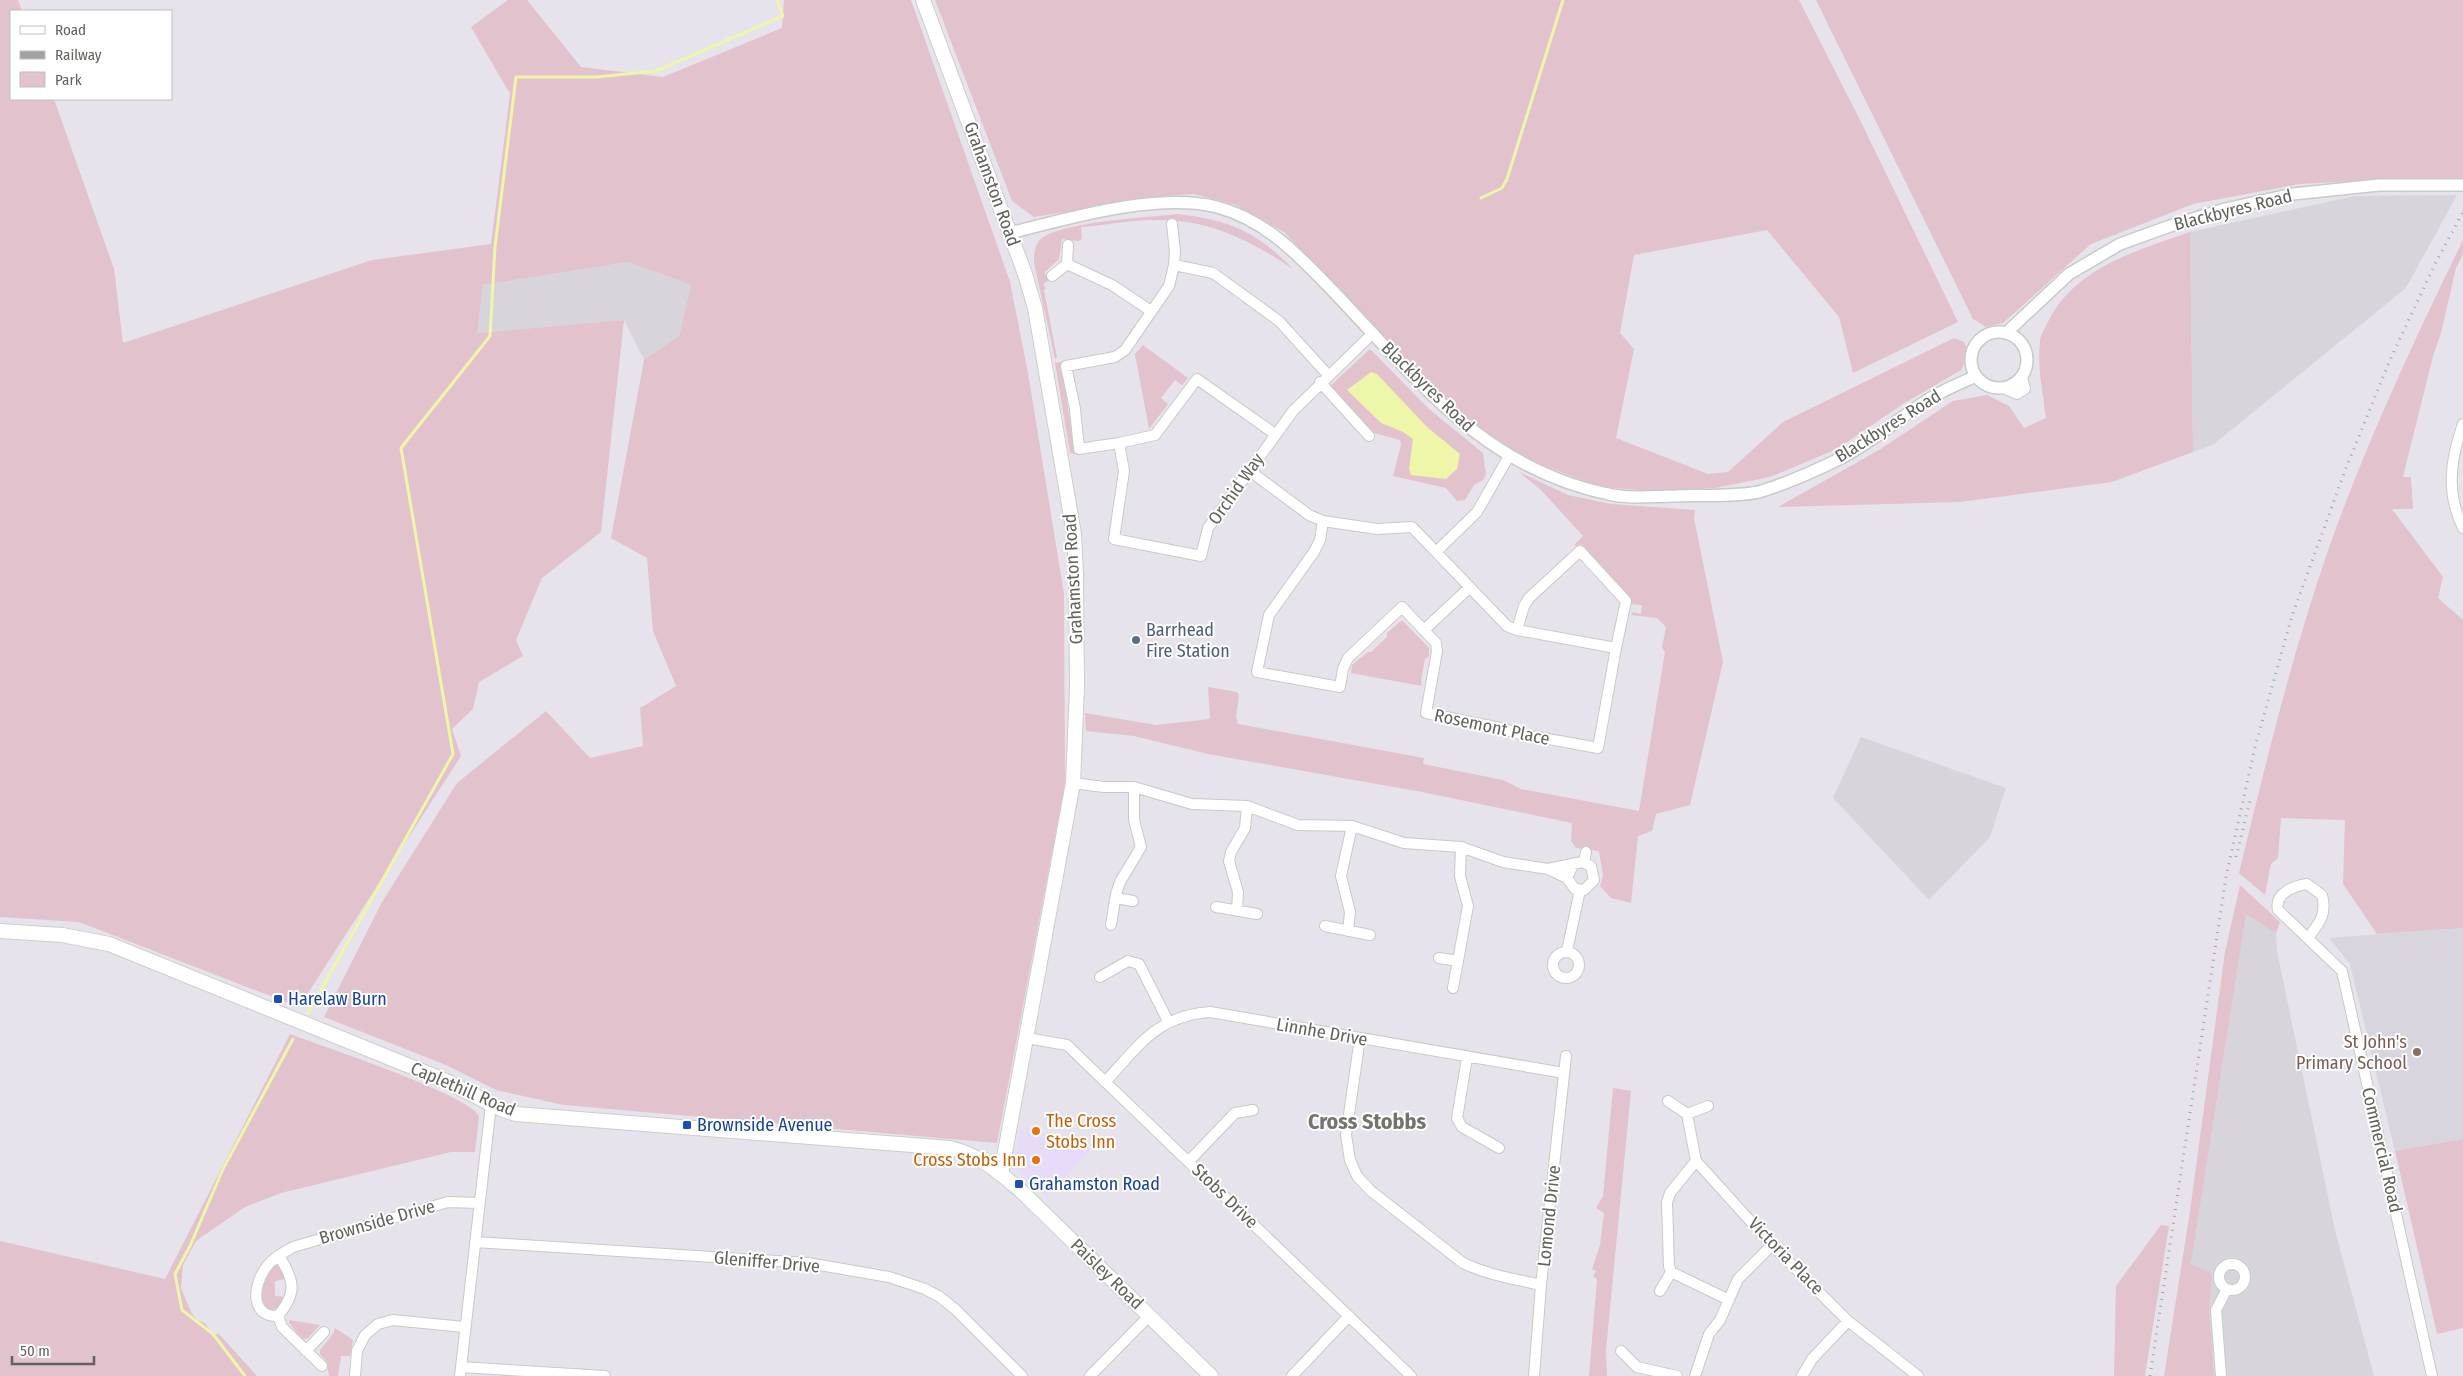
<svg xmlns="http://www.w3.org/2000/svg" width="2463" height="1376" viewBox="0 0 2463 1376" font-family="'Fira Sans Condensed',sans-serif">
<rect width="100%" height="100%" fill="#e7e3ec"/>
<path fill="#e8dbfa" d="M1020 1128 1082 1140 1091 1150 1047 1196 1014 1166Z"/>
<path fill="#d7d5db" d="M2457 195 2406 288 2214 444 2193 452 2190 232 2354 196Z
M628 262 691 285 679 336 644 360 624 320 476 333 483 285Z
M1861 737 2006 788 1990 837 1929 900 1833 798Z
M2246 913 2276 933 2277 951 2335 1230 2374 1376H2214L2209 1308 2212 1280 2191 1264Z"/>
<path fill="#d8d5df" d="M2463 928V1139L2395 1151 2350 964 2329 938Z"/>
<path fill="#e2c2cc" d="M0 0H18L22 11H11V99H54L114 269 123 343 372 260 491 244 510 94 471 27 508 0H527L581 67 663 77 782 28 784 0H911L1010 282 1028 373 1064 594 1065 784 997 1143 564 1105 496 1090 446 1065 324 1017 382 902 457 783 546 711 590 758 643 746 640 708 676 686 653 631 647 558 611 538 644 360 679 336 691 285 628 262 483 285 477 333 624 320 601 532 542 578 516 640 523 656 479 682 473 709 452 729 461 756 299 1007 79 922 0 917Z
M935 0H1799L1862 124 1958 322 1853 373 1839 317 1767 230 1634 255 1620 333 1634 349 1616 438 1708 474 1728 472 1783 422 1954 338 1964 342 1969 354 1961 370 1903 404 1837 449 1770 477 1715 488 1652 491 1601 487 1542 465 1488 437 1432 387 1284 232 1236 205 1193 194 1164 196 1034 217 1012 201Z
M1816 0H2463V180L2391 179 2300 184 2193 204 2091 244 2003 323 1986 327 1973 319Z
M1178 214C1230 220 1257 232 1293 269 1253 242 1210 220 1161 220 1135 219 1107 225 1081 227L1082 239 1078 241 1062 239 1059 259 1044 273 1049 280 1043 284 1046 288 1044 290 1057 358 1055 359 1034 263C1034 255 1034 247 1039 241 1054 222 1152 217 1178 214Z
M2190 232 2193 452 2112 482 1960 502 1778 507 1879 450 1953 401 1987 395 2009 406 2024 428 2046 418C2043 393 2037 367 2040 342 2040 336 2044 330 2047 324 2073 268 2136 251 2190 232Z
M2463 240V254L2456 268 2441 333 2433 356 2403 477H2411L2413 509H2392L2443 577 2438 598 2463 620V928L2377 934 2343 884 2345 820 2281 818 2278 858 2271 864 2265 895 2239 873C2266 761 2293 650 2331 542 2368 439 2415 338 2463 240Z
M1143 345 1188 378 1182 385 1175 380 1161 398 1168 404 1149 429 1135 354Z
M1370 349 1429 409 1483 453 1486 474 1483 480 1474 485 1465 500 1457 501 1446 488 1393 476 1401 445 1400 440 1374 433 1330 386Z
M1061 362 1075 454 1070 453 1055 363Z
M1519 472 1568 495 1611 504 1695 510 1694 518 1723 662 1690 805 1656 814 1652 831 1638 836 1631 903 1611 898 1600 886 1603 875 1599 851 1576 848 1571 841 1572 823 1422 792 1208 754 1134 736 1086 731 1085 713 1156 725 1210 719 1208 687 1237 692 1239 695 1236 717 1238 724 1424 758 1423 764 1503 780 1521 789 1639 811 1665 652 1662 647 1666 627 1657 618 1631 615 1633 612 1641 614 1642 605 1630 604 1631 599 1581 544 1577 547 1574 545 1583 536 1541 490Z
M1402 620 1429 648V656L1425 659 1421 680 1422 686 1351 673 1352 665 1368 652H1371L1387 637V633Z
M2240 885 2280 922 2276 933 2246 914 2191 1264 2210 1273 2212 1280 2209 1308 2214 1376H2164L2190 1211 2225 952Z
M290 1034C321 1046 468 1094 479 1116L475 1152H451L281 1193 245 1207 196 1241 183 1265 181 1288 191 1312 197 1320 205 1323 213 1334H219L257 1376H0V1241L165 1279Z
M1613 1088 1631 1091 1606 1350 1607 1376H1589L1597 1279 1593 1276 1596 1271 1592 1269 1600 1245 1604 1213 1596 1208 1603 1196Z
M2463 1139V1328L2437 1334 2395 1151Z
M2161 1225 2169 1226 2145 1376H2114L2116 1286Z
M275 1265 281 1267 285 1279 275 1281V1296L285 1297 279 1308C250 1318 263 1275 275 1265Z
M289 1320 320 1325 308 1338 302 1339 289 1323Z
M335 1328 353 1340 350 1356H341L338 1376H329L327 1362 320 1354V1350L333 1334Z"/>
<path fill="#eef6a9" d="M1371 372 1377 374 1427 427 1460 454 1457 469 1446 479 1411 475 1409 469 1413 439 1403 432 1381 423 1347 390Z"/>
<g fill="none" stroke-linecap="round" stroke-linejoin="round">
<path stroke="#eef6a9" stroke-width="3" d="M1481 198 1502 188 1507 179 1563 0
M308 1013 453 754 401 448 490 336 495 247 516 77H597L656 71 783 16 777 0
M245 1376 213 1334 182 1310 175 1274 190 1246 223 1169 293 1039"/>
<g stroke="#c8cac5" stroke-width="12">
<path id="minor" d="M1172 224 1175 252 1174 265
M1067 264 1112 285 1151 311
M1052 276 1067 264 1068 245
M1328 375 1279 321 1213 273 1174 265 1169 286 1125 350 1115 357 1066 366 1075 409 1079 449 1119 443 1124 471 1114 539 1201 556 1208 528 1293 411 1373 333
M1320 382 1369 436
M2003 388 2017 394 2025 389 2022 377
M2463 424C2450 460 2446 493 2463 528
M1119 443 1155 435 1197 379 1275 434
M1250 471 1309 515 1323 521
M1436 552 1412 527 1377 529 1323 521 1320 540 1314 552 1269 615 1257 672 1340 687 1343 669 1348 658 1402 607 1436 643 1437 651 1426 713 1505 729 1516 733 1598 748 1616 648 1517 630 1507 626 1436 552 1477 512 1509 456
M1424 630 1469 588
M1517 630 1524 606 1529 598 1580 551 1626 601 1616 648
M1073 783 1104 787H1134L1192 804 1247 806 1298 825 1352 826 1404 843 1461 847 1503 862 1548 869
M1584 863 1586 852
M1567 878 1548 869 1582 862 1591 866 1594 880 1584 890 1575 889 1567 878 1573 865
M1116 898 1133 901
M1216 907 1257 914
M1237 911 1238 892 1229 861 1231 852 1245 828 1247 806
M1111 925 1116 894 1120 882 1141 847 1134 820V787
M1325 926 1370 935
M1348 931 1350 912 1341 876 1352 826
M2308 938C2320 922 2327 914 2322 895L2307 884C2294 886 2274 893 2278 910L2342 971 2432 1376
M1567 951 1580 890
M1553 965a13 13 0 1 1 26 0a13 13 0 1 1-26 0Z
M1439 958 1458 961
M1100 977 1128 961 1139 964 1168 1021
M1453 988 1468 906 1460 876 1461 847
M1027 1038 1067 1045 1411 1376
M1360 1038 1346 1135 1350 1160 1357 1176 1371 1191 1463 1263C1488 1275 1515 1279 1541 1285
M1467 1058 1457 1118 1462 1127 1499 1148
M1105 1082C1139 1046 1156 1016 1210 1012L1564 1073
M1668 1101 1687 1114
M1708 1106 1687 1114 1696 1161 1772 1245 1848 1321 1918 1376
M1189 1161 1235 1113 1253 1110
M1696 1161 1670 1193 1667 1202 1669 1266 1671 1272 1727 1299
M475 1242 808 1263 889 1277 925 1289 940 1297 956 1310 1022 1376
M279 1256C295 1281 297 1293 278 1316 250 1317 253 1286 265 1269 271 1259 283 1253 293 1247L448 1202 479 1203
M2219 1277a13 13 0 1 1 26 0a13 13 0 1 1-26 0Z
M1660 1291 1671 1272
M278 1316 282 1327 322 1366
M306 1351 324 1332
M1621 1351 1637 1367 1677 1376
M461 1367 605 1376
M355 1376 357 1351 365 1335 378 1324 393 1320 464 1327
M460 1376 491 1105
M1090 1376 1150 1315
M1292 1376 1349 1316
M1534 1376 1541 1285 1566 1056
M1695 1376 1709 1334 1720 1320 1738 1279 1772 1245
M1802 1376 1812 1359 1848 1321
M2221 1376 2216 1310 2227 1289"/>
</g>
<g stroke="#c8cac5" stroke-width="14">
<path id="tertiary" d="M1010 233C1069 218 1158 192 1217 207 1266 220 1298 255 1332 290 1417 379 1484 470 1613 495 1632 499 1655 496 1674 496 1695 495 1744 497 1762 491 1787 483 1815 471 1839 459 1871 443 1900 417 1931 398 1945 389 1961 383 1976 376
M1971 360a28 28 0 1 1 56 0a28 28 0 1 1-56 0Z
M2006 333 2069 274 2120 244 2170 226 2225 209 2293 194 2379 185H2463"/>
</g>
<g stroke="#cccec7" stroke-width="16">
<path id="secondary" d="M923 0 1025 274 1035 308 1074 534 1076 575 1077 688 1073 783 1001 1174
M0 931 62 935 109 944 444 1080 501 1109 516 1114 950 1148C980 1155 999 1172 1021 1191L1211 1376"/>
</g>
<use href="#minor" stroke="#fff" stroke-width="10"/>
<use href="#tertiary" stroke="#fff" stroke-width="11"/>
<use href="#secondary" stroke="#fff" stroke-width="14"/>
<path stroke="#a2a3a0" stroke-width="3" stroke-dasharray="1 6" stroke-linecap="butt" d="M2236 857 2251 797
M2150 1376 2226 877 2255 747 2292 616 2346 468 2390 360 2435 264 2463 212"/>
</g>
<circle fill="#5c6f8a" stroke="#fff" stroke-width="2" cx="1136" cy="640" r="5"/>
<g fill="#1a4fb4" stroke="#fff" stroke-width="2">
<rect x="273" y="994" width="10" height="10" rx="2.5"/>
<rect x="682" y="1120" width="10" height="10" rx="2.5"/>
<rect x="1014" y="1179" width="10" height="10" rx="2.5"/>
</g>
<circle fill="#8d6e63" stroke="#fff" stroke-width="2" cx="2417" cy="1052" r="5"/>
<g fill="#e8710a" stroke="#fff" stroke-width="2">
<circle cx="1036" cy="1131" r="5"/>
<circle cx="1036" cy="1160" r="5"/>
</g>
<g text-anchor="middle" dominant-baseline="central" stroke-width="4" stroke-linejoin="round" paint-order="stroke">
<g font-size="18" fill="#61625b" stroke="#fff">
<text transform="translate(992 184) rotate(70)">Grahamston Road</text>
<text transform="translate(2233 210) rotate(-14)">Blackbyres Road</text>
<text transform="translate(1428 387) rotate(44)">Blackbyres Road</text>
<text transform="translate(1888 426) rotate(-32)">Blackbyres Road</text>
<text transform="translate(1236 489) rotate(-55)">Orchid Way</text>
<text transform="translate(1073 579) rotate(-93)">Grahamston Road</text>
<text transform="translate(1492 727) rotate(12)">Rosemont Place</text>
<text transform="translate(1322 1032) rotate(10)">Linnhe Drive</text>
<text transform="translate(463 1089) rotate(23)">Caplethill Road</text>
<text transform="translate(2382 1150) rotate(77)">Commercial Road</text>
<text transform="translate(1225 1196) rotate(44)">Stobs Drive</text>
<text transform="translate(1549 1216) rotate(-84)">Lomond Drive</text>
<text transform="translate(377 1222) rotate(-16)">Brownside Drive</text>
<text transform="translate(1786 1256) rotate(46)">Victoria Place</text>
<text transform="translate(767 1262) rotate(5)">Gleniffer Drive</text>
<text transform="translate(1107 1274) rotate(44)">Paisley Road</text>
</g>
<g font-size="18" fill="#4e5e75" stroke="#fff" text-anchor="start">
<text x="1146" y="630">Barrhead<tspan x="1146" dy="21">Fire Station</tspan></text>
</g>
<g font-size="18" fill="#164399" stroke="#fff" text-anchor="start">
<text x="288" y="999">Harelaw Burn</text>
<text x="697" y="1125">Brownside Avenue</text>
<text x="1029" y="1184">Grahamston Road</text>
</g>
<g font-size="18" fill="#785e54" stroke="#fff" text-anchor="end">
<text x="2407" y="1042">St John's<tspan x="2407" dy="21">Primary School</tspan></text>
</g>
<g font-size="18" fill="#c56008" stroke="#fff" text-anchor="start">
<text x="1046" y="1121">The Cross<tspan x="1046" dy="21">Stobs Inn</tspan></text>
<text x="1026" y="1160" text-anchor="end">Cross Stobs Inn</text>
</g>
<g font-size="22" font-weight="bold" fill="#73746c" stroke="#fff">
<text x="1367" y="1121">Cross Stobbs</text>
</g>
</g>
<rect x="10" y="10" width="162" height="90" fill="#ffffff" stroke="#c0c0bd"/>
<rect x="20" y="26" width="25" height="8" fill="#ffffff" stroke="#c0c0bd"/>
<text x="55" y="35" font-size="15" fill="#61625b">Road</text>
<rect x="20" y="51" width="25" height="8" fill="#a2a3a0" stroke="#c0c0bd"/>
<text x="55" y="60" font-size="15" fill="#61625b">Railway</text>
<rect x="20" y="72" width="25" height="15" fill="#e2c2cc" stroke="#c0c0bd"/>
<text x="55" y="85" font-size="15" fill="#61625b">Park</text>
<path d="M12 1356v8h82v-8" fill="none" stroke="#61625b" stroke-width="2.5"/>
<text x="20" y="1356" font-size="15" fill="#61625b" stroke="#ffffff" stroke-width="4" paint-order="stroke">50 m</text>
</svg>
